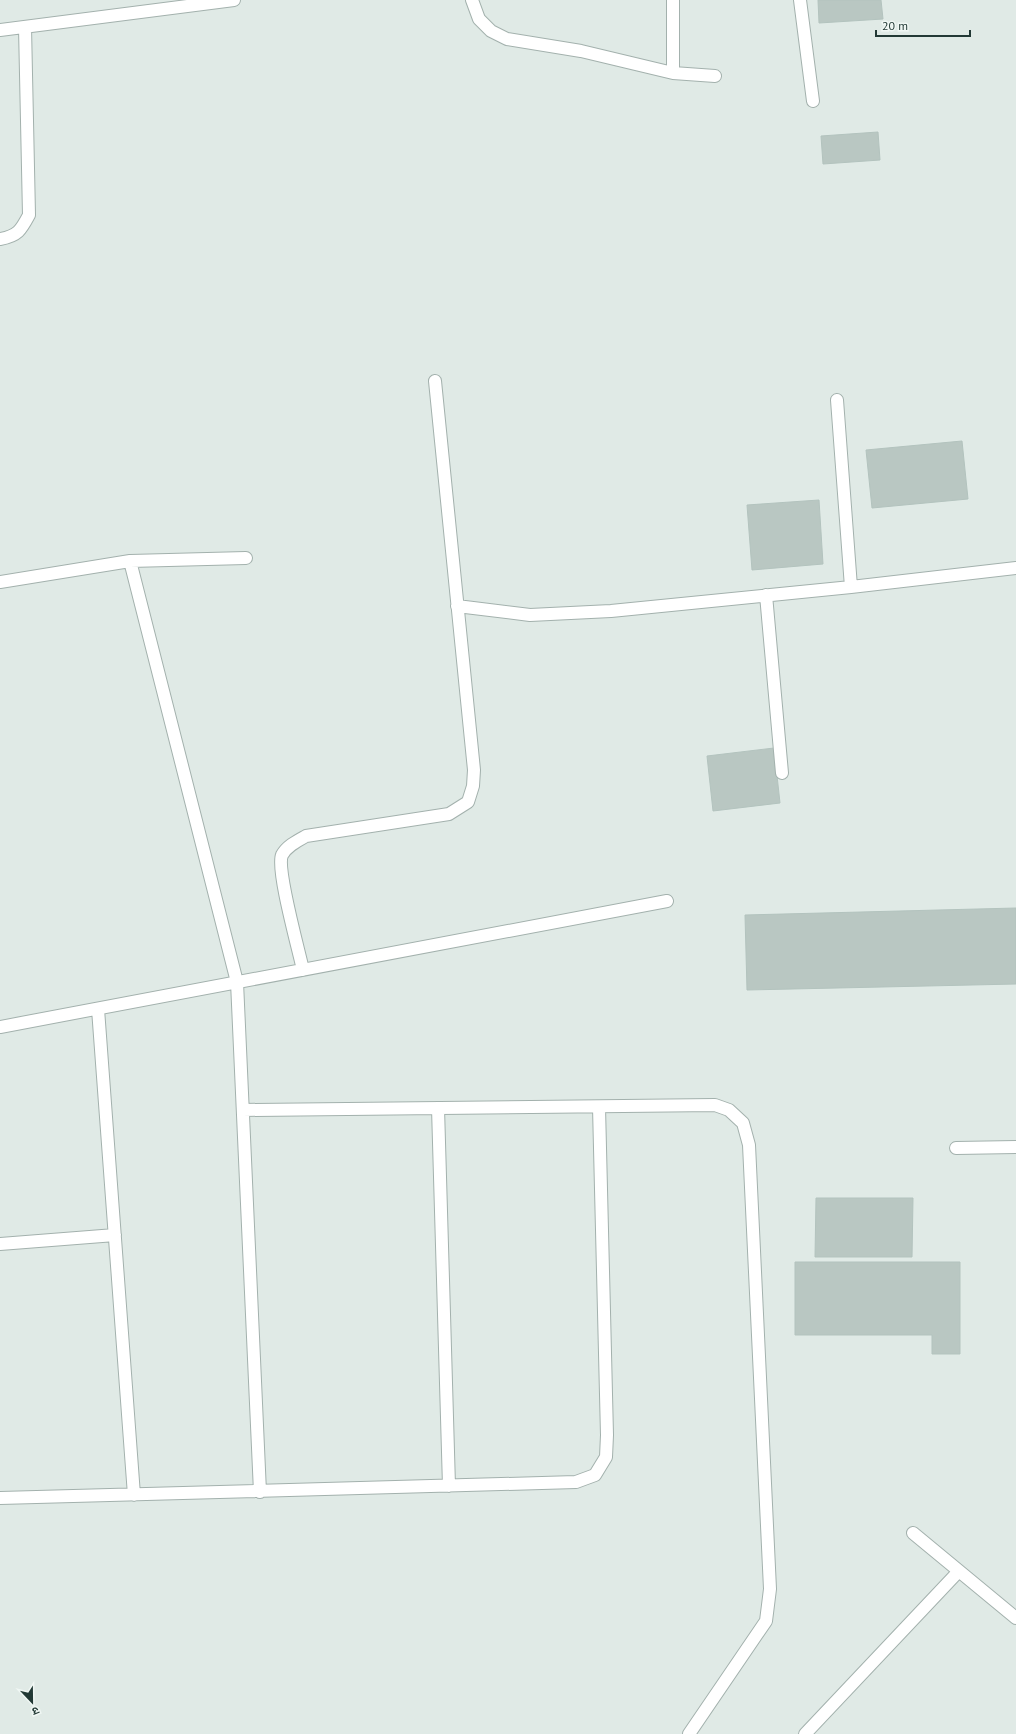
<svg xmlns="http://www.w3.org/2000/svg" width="1016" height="1734" viewBox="0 0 1016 1734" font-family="'PT Sans','Noto Sans Devanagari',sans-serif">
<rect width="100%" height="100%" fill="#e0eae6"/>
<path fill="#b9c7c2" stroke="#b3c3be" d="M818 0H881L883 19 819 23Z
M878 132 880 160 823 164 821 136Z
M962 441 968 499 872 508 866 450Z
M819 500 823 564 752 570 747 505Z
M774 748 780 803 713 811 707 756Z
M1016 908V984L747 990 745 915Z
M816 1198H913L912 1257H815Z
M795 1262H960V1354H932V1335H795Z"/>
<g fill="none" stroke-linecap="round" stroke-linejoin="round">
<g stroke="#a3b1ad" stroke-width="14">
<path id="minor" d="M472 0 479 19 491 31 507 39 581 51 673 73 715 76
M673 0V73
M800 0 813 101
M0 30 234 0
M0 239C18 236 21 230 29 215L25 27
M837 400 851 587
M130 561 237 982 260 1492
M0 582 130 561 246 558
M766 595 782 773
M457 606 530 615 611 611 851 587 1016 568
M303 970C299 951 276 869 282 855 287 846 297 841 306 836L449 814 468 802 473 786 474 770 435 381
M98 1009 134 1495
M0 1027 667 901
M438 1108 449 1486
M243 1110 715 1105 729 1110 743 1123 749 1145 770 1589 766 1621 689 1734
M956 1148 1016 1147
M0 1244 115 1235
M0 1498 576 1482 595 1475 606 1457 607 1435 599 1107
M913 1533 1016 1618
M805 1734 959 1571"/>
</g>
<use href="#minor" stroke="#fff" stroke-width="12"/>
</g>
<g transform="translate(32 1702) rotate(158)" stroke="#f0f7f4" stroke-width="3" paint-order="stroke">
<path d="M0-3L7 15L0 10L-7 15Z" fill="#223935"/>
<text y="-6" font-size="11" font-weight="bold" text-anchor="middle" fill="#223935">उ</text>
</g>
<path d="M876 30v6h94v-6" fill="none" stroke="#223935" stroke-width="2"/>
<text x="882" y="30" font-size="12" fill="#223935" stroke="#f0f7f4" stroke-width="3" paint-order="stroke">20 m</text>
</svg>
